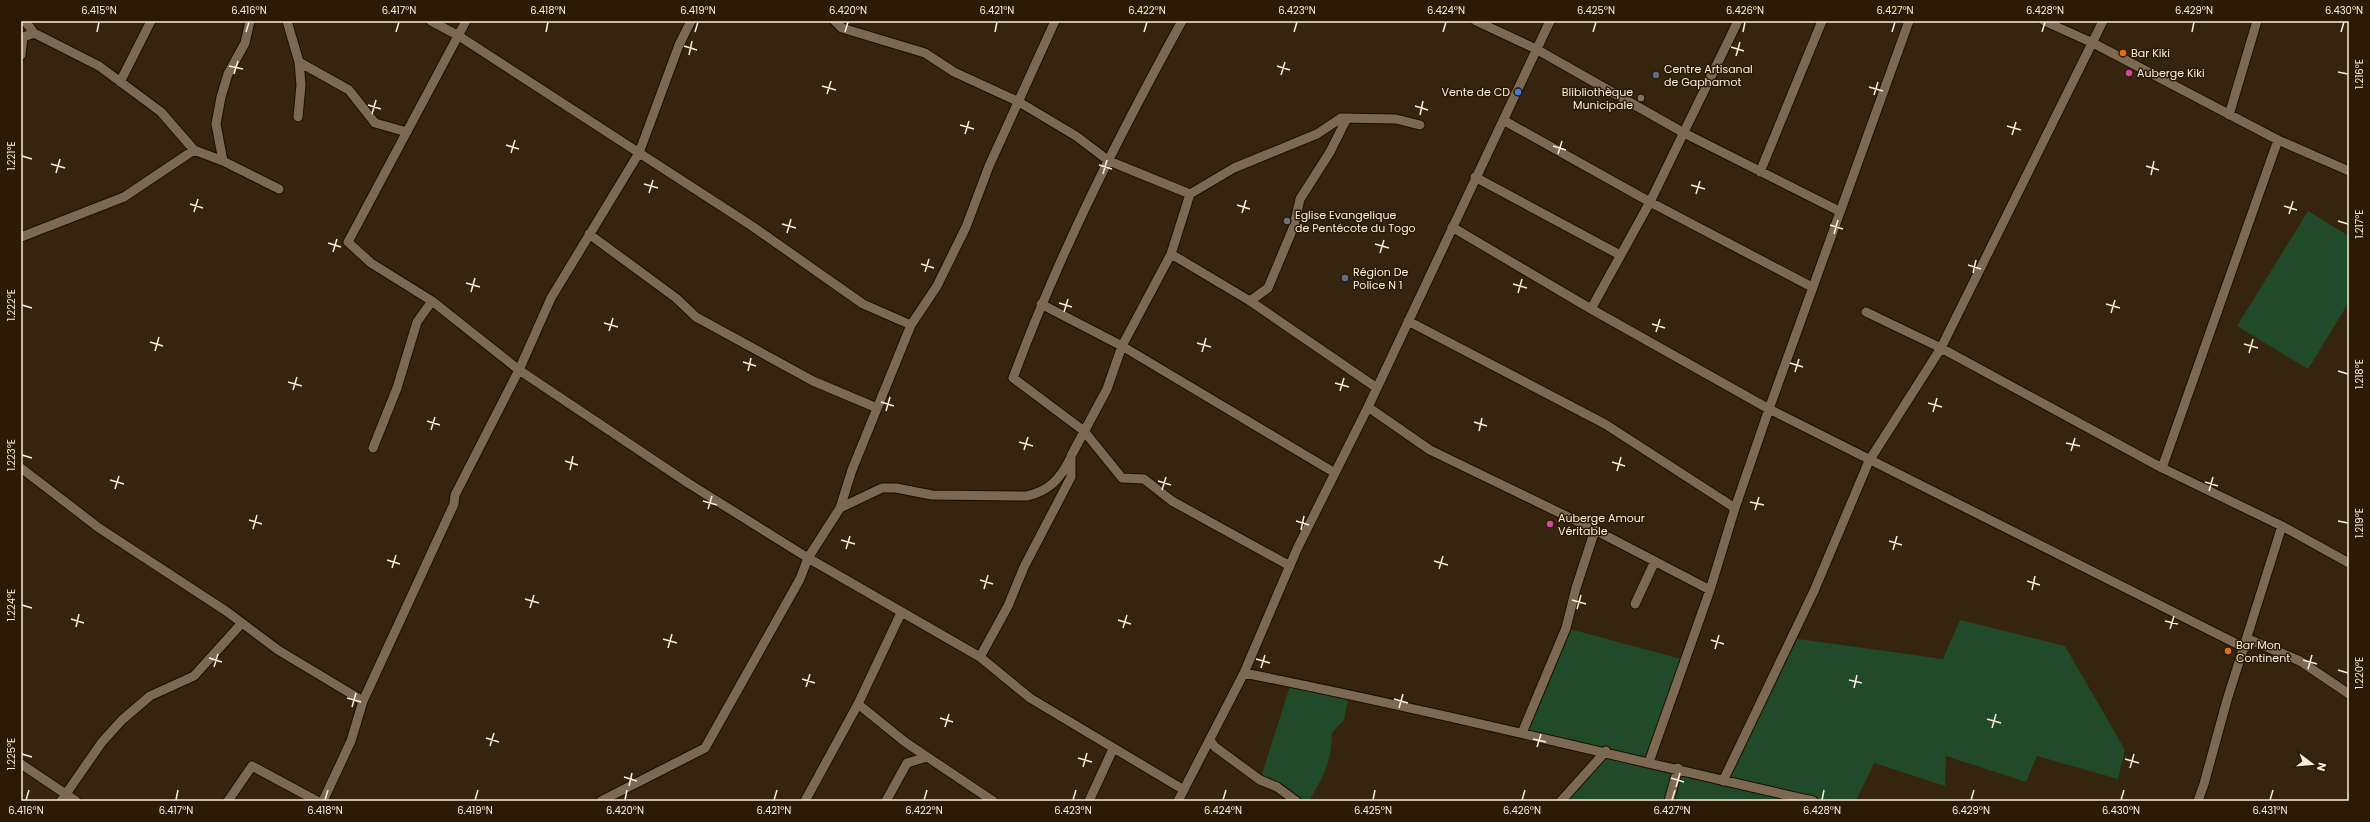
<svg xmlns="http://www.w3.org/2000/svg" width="2370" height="822" viewBox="0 0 2370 822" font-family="Poppins,sans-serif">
<rect width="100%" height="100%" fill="#36250e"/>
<path fill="#204a29" d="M2308 211 2349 236V302L2308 369 2237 326Z
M1960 620 2065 646 2125 750 2118 779 2037 756 2026 782 1946 756 1945 786 1874 763 1856 801H1561L1604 753 1522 733 1566 628 1685 660 1650 761 1724 779 1791 638 1943 659Z
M1291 683 1349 694 1344 720 1332 733C1332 760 1323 778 1309 801H1294L1260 780Z"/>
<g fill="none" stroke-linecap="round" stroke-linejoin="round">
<g stroke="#1d0d00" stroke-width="11">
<path id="street" d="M25 21 34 33
M287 21 299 62 349 90 375 123 407 132
M431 21 459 36 752 226 863 304 911 325
M691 21 679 45 639 153 551 298 519 370 688 483 808 558 980 657 1030 698 1184 790
M835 21 842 28 925 53 954 72 1019 102 1076 136 1109 161 1190 194
M1182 21C1118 137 1059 254 1013 378L1084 431 1122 478 1144 479 1172 501 1290 566
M1476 21 1536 49 1684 133 1839 211
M2044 21 2093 43 2278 140 2349 171
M21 38 34 33 99 66 161 112 194 150
M21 55 23 37
M120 82 151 21
M2229 115 2257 21
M298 117 301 85 299 62
M1503 120 1650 202 1812 287
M223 161 279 189
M1760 172 1822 21
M1475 177 1620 255
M1452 227 1591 309 1769 409 2245 648
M589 234 676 298 696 317 813 381 877 408
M21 237 124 197 194 150 223 161 216 124 221 97 228 74 245 43 250 21
M1171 254 1250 301 1377 388
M1250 301 1268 288 1294 226 1300 199 1330 152 1347 118
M1041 304 1122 346 1335 473
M1591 309 1650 202 1738 21
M1866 312 1941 348 2162 468 2282 526 2349 563
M1408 321 1605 424 1735 508
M1368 407 1430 450 1595 530 1710 590
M373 448 397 388 417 322 432 301
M21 468 99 528 226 611 278 650 363 701
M2162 468 2278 140
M840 508 852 470 911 325 937 286 966 227 989 166 1055 21
M1635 604 1655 561
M2248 639 2300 661 2349 694
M980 657 1008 606 1024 567 1071 477V456L1107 389 1122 346 1171 254 1190 194 1234 168 1317 134 1341 118 1396 119 1420 125
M1244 673C1435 711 1623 758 1813 801
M858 704 905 742 993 801
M1522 733 1566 628 1576 588 1595 530
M1210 740 1215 747 1260 780 1277 787 1296 801
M1649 762 1710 590 1735 508 1769 409 1909 21
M21 764 76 801
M1723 781 1814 591 1869 461 1941 348 2103 21
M61 801 102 742 122 720 150 696 194 676 241 624
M228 801 252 766 317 801
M323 801 351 741 363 701 454 504 455 495 519 370 432 301 371 263 348 242 466 21
M601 801 705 748 800 579 808 558 840 508 882 488H896L932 495 1027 496C1049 491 1060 479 1070 459
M805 801 858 704 901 613
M886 801 907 763 927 757
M1089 801 1113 749
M1178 801 1244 673 1297 549 1368 407 1550 21
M1561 801 1606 751
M1669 801 1678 768
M2198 801 2204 784 2227 700 2282 526"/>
</g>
<use href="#street" stroke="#7c6951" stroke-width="9"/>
</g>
<path fill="none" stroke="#f9eee0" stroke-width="1.5" d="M97 32 99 22M246 32 249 22M396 32 399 22M546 32 548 22M695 32 698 22M845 32 848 22M995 32 997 22M1144 32 1147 22M1294 32 1297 22M1443 32 1446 22M1593 32 1596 22M1743 32 1745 22M1892 32 1895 22M2042 32 2045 22M2192 32 2194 22M2341 32 2344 22M684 46 697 50M1731 47 1744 51M689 55 692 41M1736 56 1740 42M229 66 243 69M1277 66 1290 70M2338 72 2348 74M234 74 238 61M1281 75 1285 62M822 86 836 90M1869 87 1883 91M827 94 831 81M1874 95 1878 82M368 105 381 109M1415 106 1428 110M372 114 376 100M1420 115 1423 101M960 125 974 129M2007 126 2021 130M965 134 969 121M2012 135 2016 122M506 145 519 149M1553 146 1566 150M511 153 515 140M1558 154 1562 141M22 156 32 159M51 164 65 168M1099 165 1112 169M2146 166 2159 170M56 173 60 159M1103 174 1107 160M2151 175 2154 161M644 184 658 188M1691 185 1705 189M649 193 653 180M1696 194 1700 181M190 204 203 208M1237 205 1250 209M2284 206 2297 210M194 212 198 199M1242 213 1246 200M2289 214 2293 201M2338 221 2348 224M782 224 796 228M1830 225 1843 229M787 233 791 219M1834 234 1838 220M328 243 341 247M1375 244 1389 248M333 252 337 239M1380 253 1384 240M921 264 934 268M1968 265 1981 269M925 272 929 259M1973 273 1976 260M466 283 480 287M1513 284 1527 288M471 292 475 278M1518 293 1522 279M1059 303 1072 307M2106 304 2120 308M22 305 32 308M1064 312 1068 299M2111 313 2115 300M604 323 618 327M1652 324 1665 328M609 331 613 318M1656 332 1660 319M150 342 163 346M1197 343 1211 347M2244 344 2258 348M155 351 159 337M1202 352 1206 338M2249 353 2253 339M743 362 756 366M1790 363 1803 367M748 371 751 358M2338 371 2348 374M1795 372 1799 359M288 382 302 386M1335 383 1349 387M293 390 297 377M1340 391 1344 378M881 402 894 406M1928 403 1942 407M886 411 890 397M1933 412 1937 398M427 421 440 425M1474 422 1487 426M431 430 435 417M1479 431 1482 418M1019 442 1033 446M2066 443 2080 446M1024 450 1028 437M2071 451 2075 438M22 455 32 458M565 461 578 465M1612 462 1625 466M570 470 573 456M1617 471 1621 457M110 480 124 484M1158 481 1171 485M2205 482 2218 486M115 489 119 476M1162 490 1166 477M2209 491 2213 477M703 501 717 505M1750 502 1764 505M708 509 712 496M1755 510 1759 497M249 520 262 524M1296 521 1309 525M2338 521 2348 523M253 529 257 515M1301 530 1304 516M841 540 855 544M1889 541 1902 545M846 549 850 536M1893 550 1897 536M387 560 400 564M1434 561 1448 565M392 568 396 555M1439 569 1443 556M980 580 993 584M2027 581 2040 585M984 589 988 575M2032 590 2035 576M525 599 539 603M1572 600 1586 604M22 605 32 608M530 608 534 595M1577 609 1581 595M71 619 84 623M1118 620 1131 624M2165 621 2178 624M76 627 79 614M1123 628 1127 615M2170 629 2174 616M663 639 677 643M1711 640 1724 644M668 648 672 634M1715 649 1719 635M209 658 222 662M1256 659 1270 663M2303 660 2317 664M214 667 218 654M1261 668 1265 655M2308 669 2312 655M2338 670 2348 673M802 679 815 683M1849 680 1862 683M806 687 810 674M1854 688 1857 675M347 698 361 702M1394 699 1408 703M352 707 356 693M1399 708 1403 694M940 718 953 722M1987 719 2001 723M945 727 949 714M1992 728 1996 714M486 738 499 742M1533 739 1546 742M490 746 494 733M1537 747 1541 734M22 754 32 757M1078 758 1092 762M2125 759 2139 763M1083 767 1087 753M2130 768 2134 754M624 777 637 781M1671 778 1684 782M629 786 632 773M1676 787 1680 773M26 800 29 790M176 800 178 790M325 800 328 790M475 800 478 790M625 800 627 790M774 800 777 790M924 800 927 790M1073 800 1076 790M1223 800 1226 790M1373 800 1375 790M1522 800 1525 790M1672 800 1675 790M1822 800 1824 790M1971 800 1974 790M2121 800 2124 790M2270 800 2273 790"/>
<g fill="#e8710a" stroke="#2b1b05" stroke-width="1.5">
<circle cx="2123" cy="53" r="4"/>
<circle cx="2228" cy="651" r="4"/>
</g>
<g fill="#d1479c" stroke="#2b1b05" stroke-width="1.5">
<circle cx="2129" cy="73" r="4"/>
<circle cx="1550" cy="524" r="4"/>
</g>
<g fill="#5c6f8a" stroke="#2b1b05" stroke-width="1.5">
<circle cx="1656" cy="75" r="4"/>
<circle cx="1345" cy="278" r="4"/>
</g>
<circle fill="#3f7fe0" stroke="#2b1b05" stroke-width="1.5" cx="1518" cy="92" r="4"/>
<circle fill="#8d6e63" stroke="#2b1b05" stroke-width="1.5" cx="1641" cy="98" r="4"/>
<circle fill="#6b7280" stroke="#2b1b05" stroke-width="1.5" cx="1287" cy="221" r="4"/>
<g text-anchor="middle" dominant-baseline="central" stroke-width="3" stroke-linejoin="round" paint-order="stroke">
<g font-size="11" fill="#f9eee0" stroke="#2b1b05" text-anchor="start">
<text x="2131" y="53">Bar Kiki</text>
<text x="1664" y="69">Centre Artisanal<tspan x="1664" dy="13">de Gaphamot</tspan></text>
<text x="2137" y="73">Auberge Kiki</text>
<text x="1510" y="92" text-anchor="end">Vente de CD</text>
<text x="1633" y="92" text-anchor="end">Blibliothèque<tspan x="1633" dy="13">Municipale</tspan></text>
<text x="1295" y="215">Eglise Evangelique<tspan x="1295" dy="13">de Pentécote du Togo</tspan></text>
<text x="1353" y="272">Région De<tspan x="1353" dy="13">Police N 1</tspan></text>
<text x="1558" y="518">Auberge Amour<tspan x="1558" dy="13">Véritable</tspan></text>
<text x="2236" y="645">Bar Mon<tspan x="2236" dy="13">Continent</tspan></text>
</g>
</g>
<rect width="2370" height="822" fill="none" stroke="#2b1b05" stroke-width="44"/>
<g transform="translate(2312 764) rotate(106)" stroke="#2b1b05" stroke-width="3" paint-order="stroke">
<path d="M0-3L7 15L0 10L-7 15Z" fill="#f9eee0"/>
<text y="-6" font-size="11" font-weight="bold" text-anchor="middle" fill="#f9eee0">N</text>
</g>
<rect x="22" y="22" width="2326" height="778" fill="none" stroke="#f9eee0" stroke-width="1.5"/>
<g font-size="10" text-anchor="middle" fill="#f9eee0">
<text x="99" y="14">6.415°N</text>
<text x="249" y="14">6.416°N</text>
<text x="399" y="14">6.417°N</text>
<text x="548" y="14">6.418°N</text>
<text x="698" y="14">6.419°N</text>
<text x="848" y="14">6.420°N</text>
<text x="997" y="14">6.421°N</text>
<text x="1147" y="14">6.422°N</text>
<text x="1297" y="14">6.423°N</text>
<text x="1446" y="14">6.424°N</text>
<text x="1596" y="14">6.425°N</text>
<text x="1745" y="14">6.426°N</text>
<text x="1895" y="14">6.427°N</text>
<text x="2045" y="14">6.428°N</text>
<text x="2194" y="14">6.429°N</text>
<text x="2344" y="14">6.430°N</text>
<text transform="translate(2359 74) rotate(-90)" y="4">1.216°E</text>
<text transform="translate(11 156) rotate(-90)" y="4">1.221°E</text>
<text transform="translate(2359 224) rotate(-90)" y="4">1.217°E</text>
<text transform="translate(11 305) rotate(-90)" y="4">1.222°E</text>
<text transform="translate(2359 374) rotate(-90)" y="4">1.218°E</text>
<text transform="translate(11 455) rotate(-90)" y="4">1.223°E</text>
<text transform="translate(2359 523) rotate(-90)" y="4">1.219°E</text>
<text transform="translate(11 605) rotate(-90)" y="4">1.224°E</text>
<text transform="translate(2359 673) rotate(-90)" y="4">1.220°E</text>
<text transform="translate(11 754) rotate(-90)" y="4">1.225°E</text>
<text x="26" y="814">6.416°N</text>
<text x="176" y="814">6.417°N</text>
<text x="325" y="814">6.418°N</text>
<text x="475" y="814">6.419°N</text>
<text x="625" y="814">6.420°N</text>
<text x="774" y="814">6.421°N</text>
<text x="924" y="814">6.422°N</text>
<text x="1073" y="814">6.423°N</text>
<text x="1223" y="814">6.424°N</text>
<text x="1373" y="814">6.425°N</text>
<text x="1522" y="814">6.426°N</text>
<text x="1672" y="814">6.427°N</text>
<text x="1822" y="814">6.428°N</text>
<text x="1971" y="814">6.429°N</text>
<text x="2121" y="814">6.430°N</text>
<text x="2270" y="814">6.431°N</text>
</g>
</svg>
